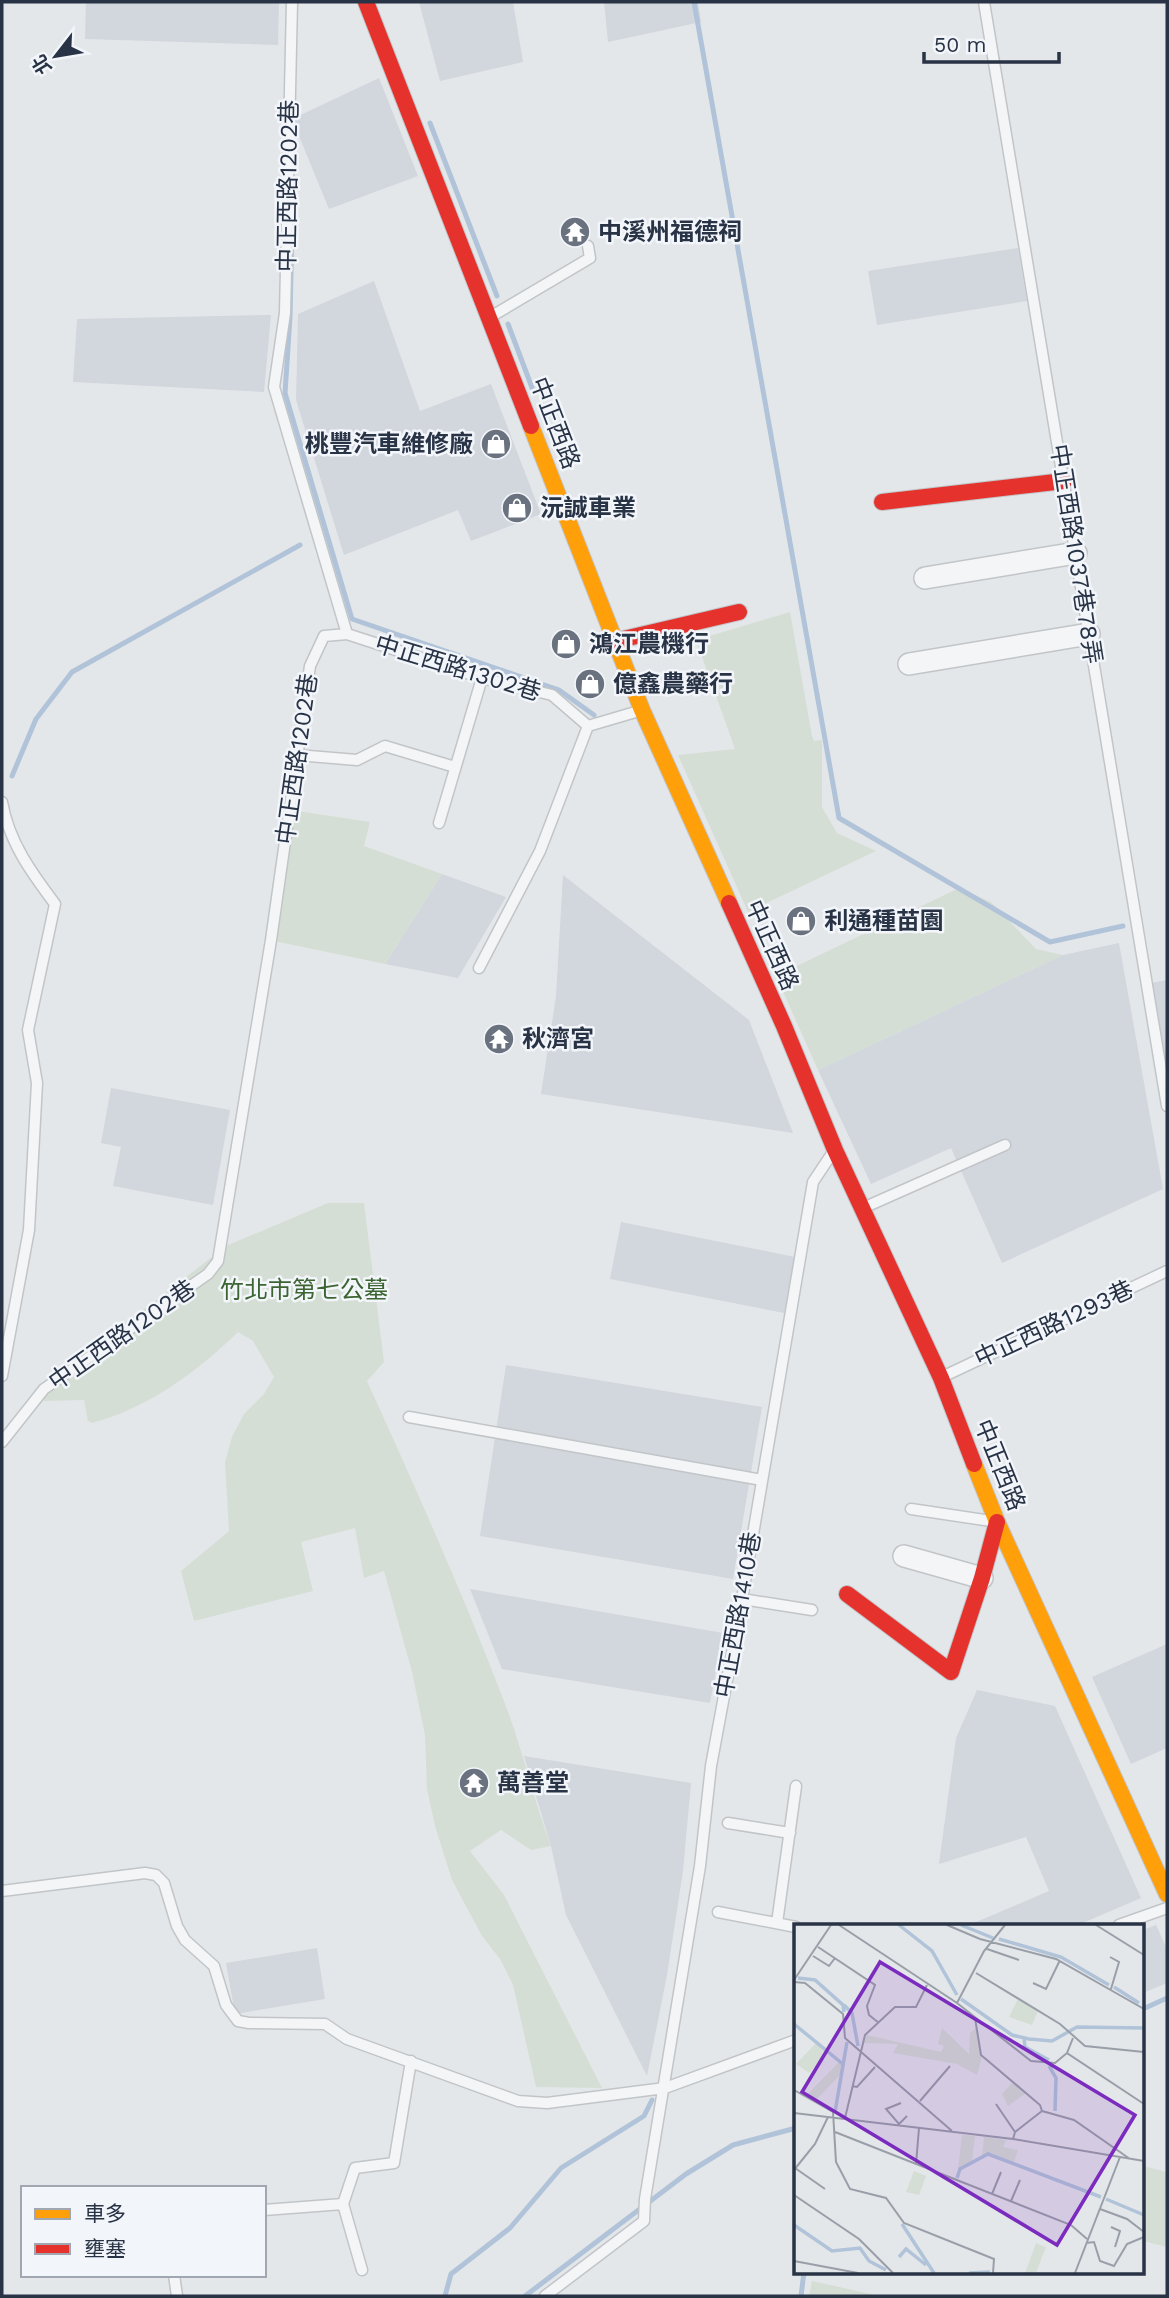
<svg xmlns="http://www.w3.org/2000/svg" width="1169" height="2298" viewBox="0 0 1169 2298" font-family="'Work Sans','Noto Sans TC',sans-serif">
<rect width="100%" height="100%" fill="#e4e7ea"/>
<path fill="#d2d6dd" d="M86 2H279L278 45 85 39Z
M419 2H513L523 62 440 81Z
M604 2H698L701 22 608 42Z
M379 78 418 176 329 209 292 119Z
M1018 248 1027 301 877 325 868 271Z
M374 281 420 411 491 384 541 514 471 541 458 510 344 555 296 400 298 314Z
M271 315 264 392 73 382 77 319Z
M442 874 506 897 458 978 385 964Z
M563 875 749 1020 793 1133 541 1094 556 996Z
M1119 943 1163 1189 1002 1263 951 1148 871 1184 818 1070 1063 955Z
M1167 980V1087L1151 983Z
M111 1088 230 1110 213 1205 113 1186 121 1147 101 1143Z
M621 1222 795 1257 784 1313 610 1279Z
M506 1365 762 1407 733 1579 480 1536Z
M470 1589 723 1633 710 1703 502 1669Z
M1167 1644V1748L1131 1764 1092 1677Z
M977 1690 1055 1706 1141 1898 1078 1925H969L1049 1891 1026 1837 939 1864 956 1738Z
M524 1756 691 1783 683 1871 667 1975 647 2076 566 1915 551 1846Z
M1156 1925 1167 1949V1983L1143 1993V1930Z
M317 1948 325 1999 235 2014 226 1963Z"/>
<path fill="#d5ded4" d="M790 612 812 736 814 741 822 740V807L837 833 876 851 748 912 678 755 735 749 696 640Z
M291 810 370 822 364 846 442 874 385 964 274 941Z
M959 888 991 902 1036 949 1063 955 818 1070 776 976Z
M328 1203H364L384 1362 367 1381C416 1489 465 1598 507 1709 524 1755 534 1801 551 1846L531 1850 501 1830 470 1851 504 1895 602 2088 536 2087 513 1985 500 1959 482 1936 452 1880 435 1826 427 1789 425 1735 412 1672 384 1571 364 1578 355 1528 301 1542 313 1591 194 1621 181 1571 229 1531 225 1462 232 1437 244 1414 264 1394 274 1377 253 1341 238 1332C197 1372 148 1408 92 1423L88 1421 84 1400 44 1401 38 1386 159 1298 226 1246Z
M1143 2166 1167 2172V2247L1143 2241Z
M812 2281 880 2296H809Z"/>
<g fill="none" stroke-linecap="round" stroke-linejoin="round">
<path stroke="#b0c3d8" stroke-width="5" d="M694 2 839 818 1050 942 1123 926
M430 123 497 296
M293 183 290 317 285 393 352 619 559 690 594 715
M508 324 534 393
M12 776 36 719 72 672 300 545
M1143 2009 1167 1998
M445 2296 451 2274 510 2228 561 2168 644 2116 652 2100
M525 2296 686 2174 733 2145 796 2128
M801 2296 804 2272"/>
<g stroke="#c2c5c8" stroke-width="13">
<path id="lane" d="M292 2 285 313 274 387 347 634
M984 2 1167 1106
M492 316 590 258 588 246
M297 755 357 760 385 746 455 767
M2 802C9 842 31 872 55 904L28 1030 37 1083 29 1230 2 1376
M439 823 482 678
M479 968 540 851 588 726
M863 1208 1005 1145
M942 1377 1167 1271
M409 1417 762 1480
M2 1442 44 1389 208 1274 218 1261 271 940 310 666 324 636 347 634 482 678 552 695 588 726 639 711
M911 1509 991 1521
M742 1599 812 1610
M728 1823 790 1833
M2 1891 145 1873 156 1875 164 1883 177 1926 185 1940 214 1966 226 2005 238 2021 249 2023 325 2024 347 2039 518 2101 547 2103 665 2088 796 2040
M718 1912 796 1927
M777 1923 796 1786
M1119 1925 1167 1908
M343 2204 362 2270
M264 2210 343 2204 355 2168 394 2163 411 2061
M174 2275 177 2296
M545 2296 644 2221 645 2199 700 1866 711 1766 742 1599 813 1182 833 1152"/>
</g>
<g stroke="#c2c5c8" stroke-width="24">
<path id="street" d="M925 578 1076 553
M909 664 1089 634
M904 1556 982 1578"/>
</g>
<g stroke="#c2c5c8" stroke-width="18">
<path id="slow" d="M531 426 642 710 729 903
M974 1464 997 1522 1167 1894"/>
</g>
<g stroke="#c2c5c8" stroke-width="18">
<path id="jam" d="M366 2 531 426
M882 502 1064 481
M615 641 739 612
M729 903 784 1026 835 1150 941 1378 974 1464
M847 1594 951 1672 982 1578 997 1522"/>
</g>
<use href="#lane" stroke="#f4f5f6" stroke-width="10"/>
<use href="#street" stroke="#f4f5f6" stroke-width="21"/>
<use href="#slow" stroke="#ff9f0a" stroke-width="16"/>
<use href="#jam" stroke="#e5322d" stroke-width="16"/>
</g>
<defs>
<g id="temple-disc" transform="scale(1.575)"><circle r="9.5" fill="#6a727f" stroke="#f2f5f9"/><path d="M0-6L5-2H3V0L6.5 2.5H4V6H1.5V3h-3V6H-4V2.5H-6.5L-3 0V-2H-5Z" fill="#fff"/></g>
<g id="shop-disc" transform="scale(1.575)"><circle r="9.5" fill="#6a727f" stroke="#f2f5f9"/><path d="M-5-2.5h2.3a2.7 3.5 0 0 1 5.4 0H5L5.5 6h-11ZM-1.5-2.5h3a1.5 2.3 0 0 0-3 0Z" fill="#fff"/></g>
</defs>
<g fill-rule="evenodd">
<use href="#temple-disc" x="575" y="232"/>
<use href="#shop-disc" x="496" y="444"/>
<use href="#shop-disc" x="517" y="508"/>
<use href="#shop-disc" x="566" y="644"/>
<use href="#shop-disc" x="590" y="684"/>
<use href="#shop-disc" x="801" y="921"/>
<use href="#temple-disc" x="499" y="1039"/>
<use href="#temple-disc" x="474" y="1783"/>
</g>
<g text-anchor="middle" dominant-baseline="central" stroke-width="5" stroke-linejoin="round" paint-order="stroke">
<g font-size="24" fill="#283346" stroke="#f2f5f9">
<text transform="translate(288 186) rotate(-89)">中正西路1202巷</text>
<text transform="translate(555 423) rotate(69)">中正西路</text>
<text transform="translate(1076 554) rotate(81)">中正西路1037巷78弄</text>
<text transform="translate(458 668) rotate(17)">中正西路1302巷</text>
<text transform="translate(297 759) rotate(-82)">中正西路1202巷</text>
<text transform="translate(772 945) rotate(66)">中正西路</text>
<text transform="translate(1054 1324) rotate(-25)">中正西路1293巷</text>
<text transform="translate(122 1335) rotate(-35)">中正西路1202巷</text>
<text transform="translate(1000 1465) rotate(68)">中正西路</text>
<text transform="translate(738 1615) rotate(-80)">中正西路1410巷</text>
</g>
<g font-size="24" font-weight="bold" fill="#283346" stroke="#f2f5f9" text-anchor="start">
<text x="598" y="232">中溪州福德祠</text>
<text x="473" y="444" text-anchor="end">桃豐汽車維修廠</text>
<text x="540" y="508">沅誠車業</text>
<text x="589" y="644">鴻江農機行</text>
<text x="613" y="684">億鑫農藥行</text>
<text x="824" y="921">利通種苗園</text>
<text x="522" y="1039">秋濟宮</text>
<text x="497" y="1783">萬善堂</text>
</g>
<g font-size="24" fill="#3d6433" stroke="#f2f5f9">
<text x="304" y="1290">竹北市第七公墓</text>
</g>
</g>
<g transform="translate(794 1924)">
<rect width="350" height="350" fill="#e4e7ea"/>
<path d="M224 75 244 87 238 101 215 93ZM183 103 188 133 183 151 163 140 99 129 104 120 69 119 73 111 147 128 150 122 144 120 148 104 175 130 176 109ZM22 119 34 129 15 149 2 140ZM45 138 50 140 47 150 22 176 12 172ZM218 159 232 169 214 182 208 170ZM168 211 181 212 178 238 164 245ZM190 213 212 216 209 223 224 226 220 238 197 229 188 232ZM120 247 132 252 125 271 112 268ZM242 319 252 323 242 349H231Z" fill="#d5ded4"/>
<path fill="none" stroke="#b0c3d8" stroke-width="3.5" d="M105 1 138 27 163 71M167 1 199 14M205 15 267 33 315 61M4 54 21 56 49 81 50 88M320 63 345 79M167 75 218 111 235 115 258 117 283 103 350 104M50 81 58 89 64 122M0 100 50 141M230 114 231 123 255 136M255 142 262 154 261 187M41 188 53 118M163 254 166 245 194 230 307 273M312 275 350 291M108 300 140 349M0 301 38 327 66 324 75 337 92 346M105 333 112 325 132 341M175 349 196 348"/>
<path fill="none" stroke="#999fa8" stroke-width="2" d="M45 1 163 79 237 137 261 139 273 129M153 1 186 15 262 35 350 85M302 1 350 31M24 23 81 61 73 82 75 91 85 99M193 25 225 36M19 32 35 42 41 34M316 33 325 38 317 65M182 49 266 100 291 122 350 128M0 56 37 1M0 58 11 59 49 90 51 114 158 207M239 59 252 65 266 36M163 79 190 27 211 1M181 94 187 131 246 181 248 187M279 114 273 129 350 180M58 162 63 163 81 143M0 166 39 188 42 238 56 265 92 274 110 299 200 335 199 349M126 177 156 142M107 179 92 185 105 200 113 192M202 180 221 208M248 187 280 196 336 235M0 189 219 215 350 237M51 194 71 111 101 83H122L133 61M41 208 277 301 293 315M219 215 221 208 248 187M122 240 125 204M1 244 31 265M0 246 21 220 34 193M198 270 207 248M0 271 65 315 99 349M217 277 226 256M306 285 333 295 350 308M317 303 326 307 321 323M292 319 300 318 306 337 320 342 333 320 350 313M0 337 64 349M281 349 326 233"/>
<path fill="#7b2cbf" fill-opacity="0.15" stroke="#7b2cbf" stroke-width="3.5" d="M86 38 341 191 263 321 8 168Z"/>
<rect width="350" height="350" fill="none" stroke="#283346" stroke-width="3.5"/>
</g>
<rect width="1169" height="2298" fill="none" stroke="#283346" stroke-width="7"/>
<rect x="21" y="2186" width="245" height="91" fill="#f2f5f9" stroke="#a1a7b1" stroke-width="2"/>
<rect x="35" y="2209" width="35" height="10" fill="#ff9f0a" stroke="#a1a7b1" stroke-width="2"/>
<text x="84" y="2221" font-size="21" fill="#283346">車多</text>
<rect x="35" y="2244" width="35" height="10" fill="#e5322d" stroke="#a1a7b1" stroke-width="2"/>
<text x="84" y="2256" font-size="21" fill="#283346">壅塞</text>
<g transform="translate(56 56) rotate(239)" stroke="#f2f5f9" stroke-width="5" paint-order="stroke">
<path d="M0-5L12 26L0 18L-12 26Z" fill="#283346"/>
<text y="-10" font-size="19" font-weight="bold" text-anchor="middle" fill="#283346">北</text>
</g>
<path d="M924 52v10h135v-10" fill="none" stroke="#283346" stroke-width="3.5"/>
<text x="934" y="52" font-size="21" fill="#283346" stroke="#f2f5f9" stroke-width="5" paint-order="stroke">50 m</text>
</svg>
